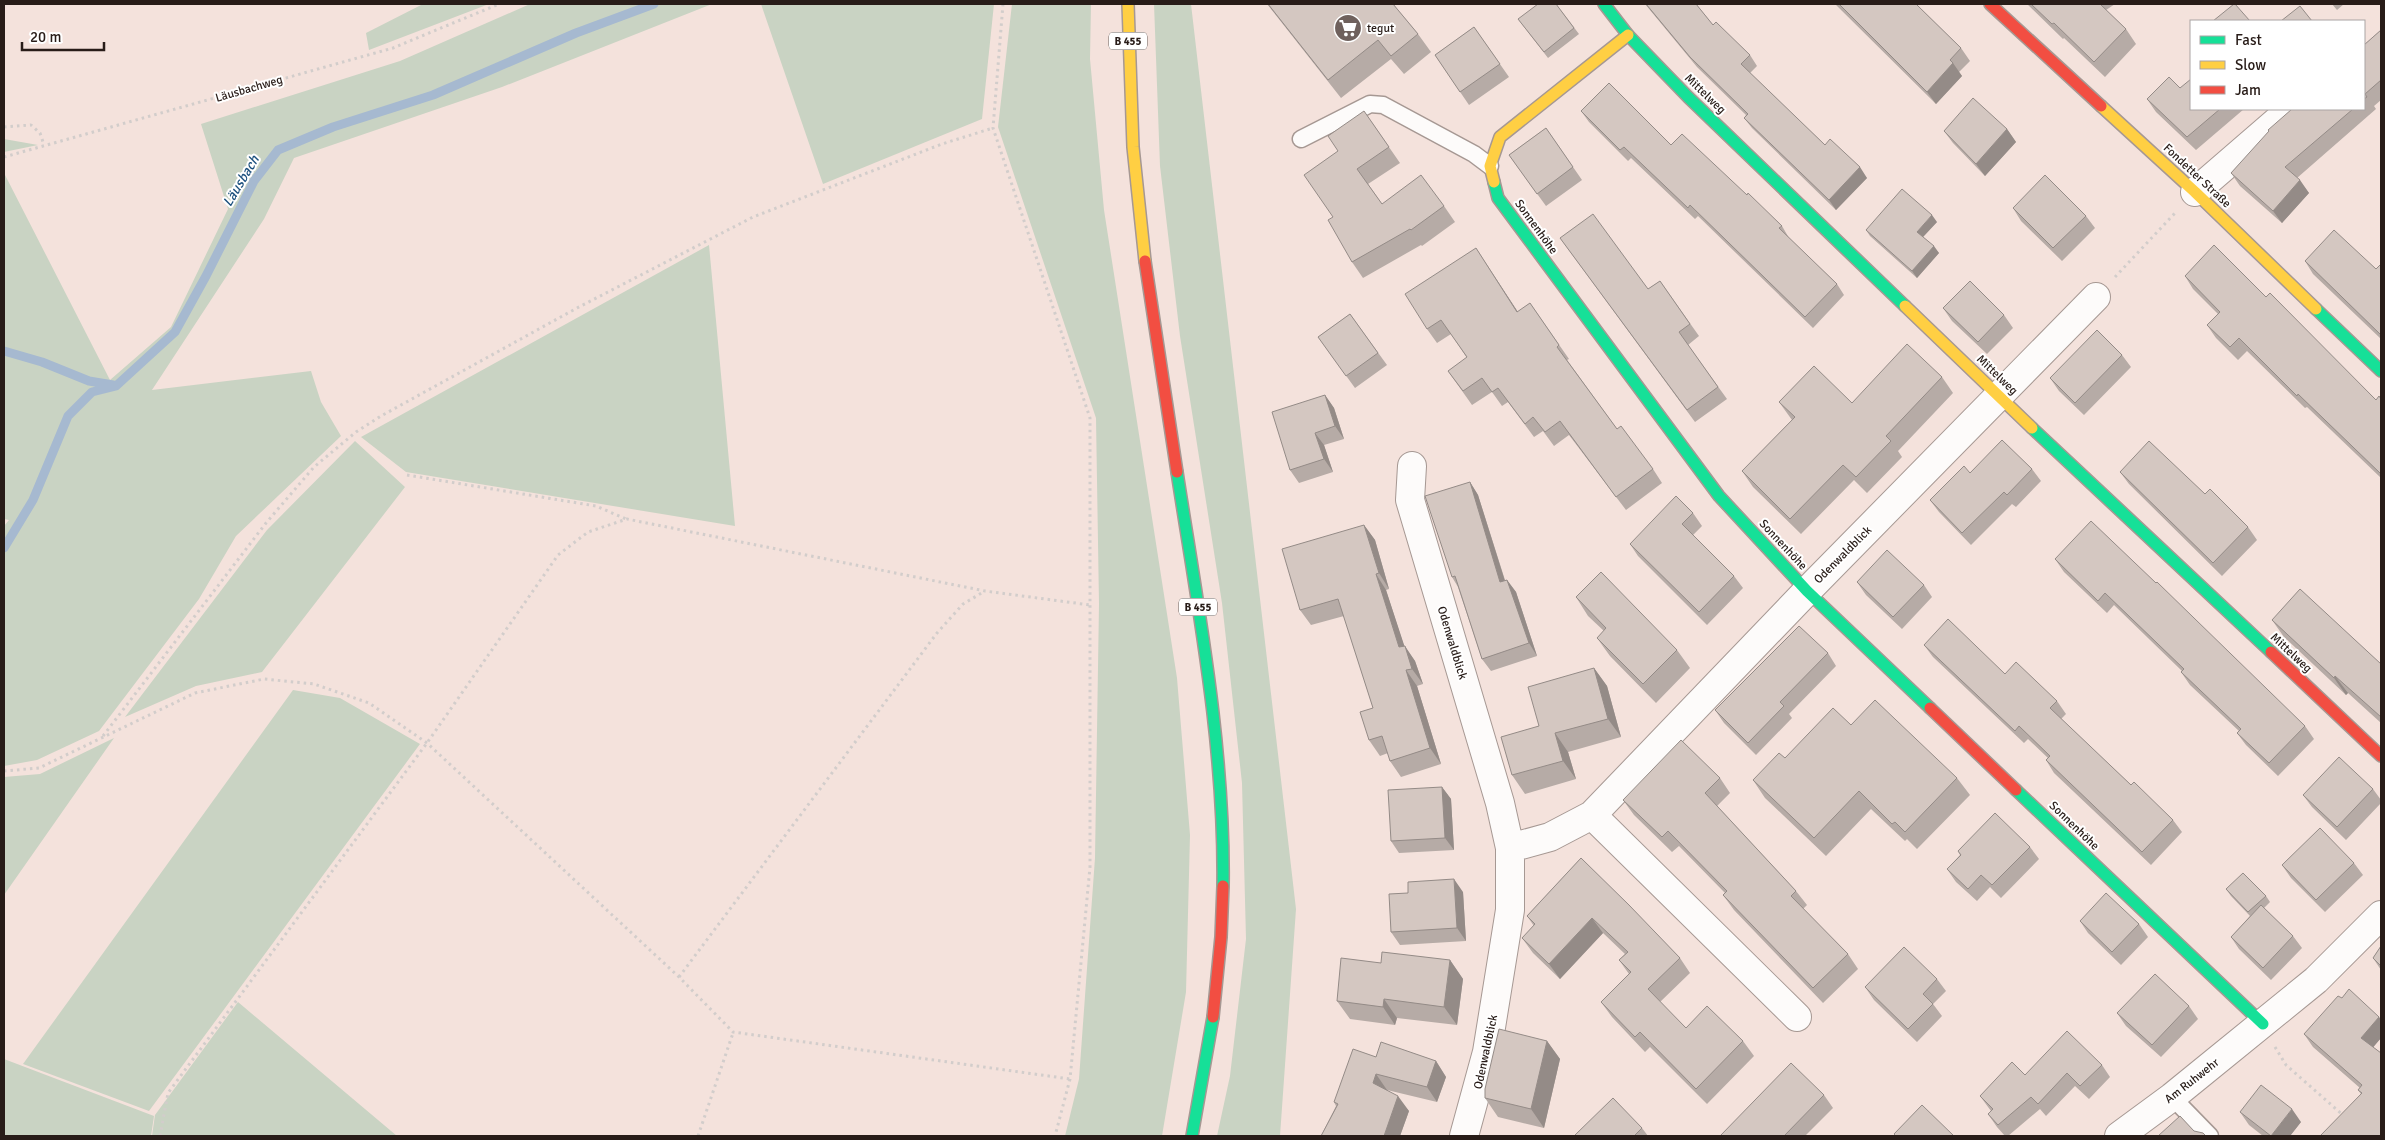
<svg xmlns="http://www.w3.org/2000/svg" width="2385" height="1140" viewBox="0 0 2385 1140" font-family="Signika,sans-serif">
<rect width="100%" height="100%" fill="#f4e2dc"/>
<path fill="#c9d3c3" d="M423 4H489L369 50 366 33Z
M530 4H712L502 87 294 158 264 219 152 390 311 371 321 402 341 436 236 536 199 599 99 731 37 760 4 766V526L9 520 4 519V173L110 380 171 327 228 209 201 124 400 61Z
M761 4H994L982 119 823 184Z
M1012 4H1091L1090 59 1104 210 1177 678 1190 835 1186 992 1162 1136H1065L1079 1079 1095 858 1099 604 1096 418 998 127Z
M1154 4H1191L1296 909 1280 1136H1217L1230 1076 1246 939 1242 783 1222 603 1180 336 1160 166Z
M4 139 38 145 4 152Z
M709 245 735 526 406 472 361 437Z
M355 441 405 487 262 672 196 686 125 717 267 530Z
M293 690 340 698 420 744 149 1111 23 1064Z
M114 738 4 895V777L40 774Z
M238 1002 397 1136H152L155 1115Z
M4 1059 154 1116 151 1136H4Z"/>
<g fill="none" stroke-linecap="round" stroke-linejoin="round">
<path stroke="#a6b9d0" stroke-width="9" d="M4 351 42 362 89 381 113 385
M4 548 33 500 68 416 92 392 116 386 175 332 206 276 254 181 278 150 333 127 433 95 576 33 654 4"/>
<g stroke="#a69893" stroke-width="19">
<path id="lane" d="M1301 139 1370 104 1383 105 1474 154 1490 166
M2172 1097 2210 1136"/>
</g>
<g stroke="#a69893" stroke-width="30">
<path id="street" d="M2195 192 2291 109
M1412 466 1410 500 1500 803 1510 848V910L1487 1052 1464 1136
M1592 815 1797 1017
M1510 848 1550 837 1592 815 1807 591 2096 297
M2119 1136 2172 1097 2316 980 2381 915"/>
</g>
<g stroke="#a69893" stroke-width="14">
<path id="fast" d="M1604 4 1628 35 1688 97 1905 306
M1494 182 1498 198 1719 496 1807 591 1930 708
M2316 309 2381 371
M2032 428 2271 652
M1177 472C1198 608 1225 747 1223 886
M2016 790 2263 1024
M1192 1136 1213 1017"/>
</g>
<g stroke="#a69893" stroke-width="14">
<path id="slow" d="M1128 4 1133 147 1145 261
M2101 106 2195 192 2316 309
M1494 182 1490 166 1500 137 1628 35
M1905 306 2032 428"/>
</g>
<g stroke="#a69893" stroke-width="14">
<path id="jam" d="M1990 4 2101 106
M1145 261 1177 472
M2271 652 2381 756
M1930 708 2016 790
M1213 1017 1221 937 1223 886"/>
</g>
<path stroke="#d2cdcb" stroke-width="3" stroke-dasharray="2.5 4" stroke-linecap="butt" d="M1003 4 993 128 1090 418V867L1070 1079 1055 1136
M4 127 31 125 40 133 44 145
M4 157 393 48 499 4
M2115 277 2176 212
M407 475 596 506 626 519
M103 736 266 523 314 467 356 432 381 416 577 308 753 217 942 144 993 128
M4 771 39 768 195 693 264 679 314 684 369 703 427 743 679 977 733 1032 1070 1079
M679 977 937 633 963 604 985 591
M2275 1047 2286 1065 2344 1116
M160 1136 168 1093 427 743 558 555 588 532 627 519 985 591 1090 605
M698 1136 733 1033"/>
<use href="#lane" stroke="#fdfbfa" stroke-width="16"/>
<use href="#street" stroke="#fdfbfa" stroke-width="28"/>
<use href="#fast" stroke="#16e098" stroke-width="11"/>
<use href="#slow" stroke="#ffcf43" stroke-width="11"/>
<use href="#jam" stroke="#f24e42" stroke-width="11"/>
</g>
<path fill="#b6aba6" d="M1267 4H1393L1418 34 1431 52 1404 74 1391 59 1341 98Z
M1556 4 1579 34 1548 58 1518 19Z
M1645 4H1696L1713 25 1750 55 1757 66 1750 73 1825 145 1867 178 1836 210 1752 128 1744 118 1746 115 1697 67Z
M1835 4H1916L1961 48 1970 61 1959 72 1962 76 1936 104Z
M2027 4H2115L2106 10 2126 29 2136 44 2105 77 2064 38 2063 39Z
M2332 4H2344L2337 10Z
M1474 27 1509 77 1469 105 1435 55Z
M2381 30V100L2374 106 2376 109 2297 178 2309 193 2282 223 2240 186 2231 173 2292 109H2364V45Z
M2180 88 2191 109H2244L2196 150 2156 112 2147 99Z
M1364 111 1400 163 1368 184 1382 204 1444 206 1455 222 1422 246 1421 245 1363 278 1352 262 1333 217Z
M1581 111 1671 145 1747 195 1782 226 1789 238 1837 284 1844 295 1813 328 1698 216 1695 219 1631 158 1628 161 1589 122Z
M1546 128 1582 180 1546 206 1509 155Z
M2007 129 2016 142 1985 176 1953 143 1944 131Z
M2013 208 2086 216 2095 228 2062 261 2021 221Z
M1937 222 1923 237 1939 253 1917 278 1870 236 1866 230Z
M1560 238 1648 289 1660 281 1699 336 1688 345 1727 399 1695 422Z
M1476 248 1518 312 1530 303 1569 359 1567 360 1617 429 1653 469 1662 483 1626 510 1569 435 1554 446 1543 431 1534 437 1508 402 1502 406 1492 392 1472 405 1448 371 1467 358 1451 334 1437 343 1427 329Z
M2305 261 2376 269 2381 264V339L2313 274Z
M2185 276 2266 297 2376 400 2381 399V478L2307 407 2305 408 2247 351 2238 360 2216 338 2207 325 2218 314 2193 289Z
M1943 308 2004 315 2013 328 1987 354 1952 321Z
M1350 314 1387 365 1355 388 1318 337Z
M2122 355 2131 367 2084 415 2059 391 2050 378Z
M1942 377 1953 393 1898 451 1902 457 1867 493 1854 480 1801 534 1753 487 1742 471 1792 420 1779 402 1852 403Z
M1325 395 1334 408 1344 439 1324 445 1333 472 1299 483 1290 470Z
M2032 469 2041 481 2016 507 2012 504 1971 545 1939 512 1930 500 1970 473Z
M2120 472 2205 494 2248 527 2257 540 2222 576 2129 484Z
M1470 482 1478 495 1505 580H1507L1516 592 1537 656 1491 671 1482 659 1458 587 1452 577Z
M1693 513 1702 526 1693 535 1734 576 1743 588 1707 625 1638 556 1630 544Z
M1364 525 1375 540 1389 589 1386 590 1404 646 1415 661 1423 684 1417 686 1441 764 1401 777 1390 761 1388 753 1380 756 1369 740 1373 708 1344 616 1311 625 1300 610Z
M2055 559 2305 726 2314 739 2278 776 2246 745 2237 733 2239 731 2190 685 2181 672 2182 671 2114 605 2107 613 2064 572Z
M1857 582 1924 585 1932 597 1902 629 1866 595Z
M1576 597 1677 650 1690 668 1656 703 1610 656 1597 638 1604 631 1588 616Z
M2272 620 2381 664V723L2348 693 2346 695 2284 637Z
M1924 645 2005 674 2057 701 2066 714 2061 719 2131 785 2173 820 2182 832 2151 865 2054 773 2046 760 2048 758 2028 739 2024 743 1933 657Z
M1828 653 1836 666 1789 714 1792 718 1756 755 1724 723 1715 710Z
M1594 668 1607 686 1621 737 1568 752 1576 779 1525 794 1512 775 1539 726Z
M1851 725 1957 778 1970 795 1917 849 1907 839 1905 841 1871 809 1826 856 1765 798 1753 780 1785 758Z
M1720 778 1730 793 1717 806 1796 891 1807 905 1803 909 1848 954 1858 969 1823 1003 1734 910 1723 895 1725 893 1679 846 1672 852 1634 815 1623 800Z
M1442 787 1451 799 1454 850 1399 853 1391 841Z
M2373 789 2381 800V803L2346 840 2312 807 2303 795Z
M2030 847 2039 859 2001 898 1990 887 1977 901 1956 882 1947 869 1960 855 1958 851Z
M1581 858 1680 958 1690 973 1660 1002 1686 1028 1743 1041 1754 1056 1707 1104 1650 1047 1645 1052 1612 1017 1601 1002 1629 974 1619 960 1625 954 1603 933 1560 979 1533 953 1522 938 1534 926 1527 916Z
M2354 863 2363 875 2325 912 2291 878 2282 865Z
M2226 889 2266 896 2270 902 2264 908 2293 936 2302 948 2271 980 2239 949 2231 937 2250 916 2231 896Z
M1463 892 1466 941 1400 945 1391 932Z
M2080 921 2139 924 2148 937 2121 965 2088 933Z
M2381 946V970L2373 958Z
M1450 960 1463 979 1457 1025 1397 1018 1395 1025 1350 1019 1337 1001Z
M1937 979 1946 991 1933 1004 1942 1016 1917 1042 1874 1000 1865 987Z
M2342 998 2379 1017 2381 1020V1038L2373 1047 2381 1053 2361 1094 2358 1090 2360 1088 2313 1047 2304 1034Z
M2189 1006 2198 1019 2161 1057 2126 1026 2117 1013Z
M1547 1041 1560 1059 1544 1128 1498 1117 1485 1098Z
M1376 1057 1436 1061 1446 1077 1437 1102 1387 1090 1409 1111 1400 1136H1321L1336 1106 1334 1102Z
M2102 1065 2110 1077 2089 1099 2075 1086 2046 1116 2040 1109 2008 1136H2005L1997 1127 1988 1114 1991 1111 1980 1096 2025 1075Z
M1824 1095 1833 1108 1805 1136H1720Z
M2240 1112 2301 1122 2290 1136H2263L2249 1125Z
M1642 1128 1648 1136H1574Z"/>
<path fill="#948b87" d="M1953 63 1962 76 1936 104 1927 92Z
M2007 129 2016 142 1985 176 1976 164Z
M1860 167 1867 178 1836 210 1829 200Z
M2300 180 2309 193 2282 223 2273 211Z
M1932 215 1937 222 1922 238 1917 232Z
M1934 246 1939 253 1917 278 1912 271Z
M1476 248 1485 262 1527 326 1517 312Z
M1325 395 1334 408 1344 439 1335 426Z
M1315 433 1324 445 1333 472 1324 459Z
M1470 482 1478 495 1509 594 1500 582Z
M1364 525 1375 540 1389 589 1379 573Z
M1376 574 1386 590 1410 663 1399 647Z
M1507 580 1516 592 1537 656 1529 643Z
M1405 646 1415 661 1423 684 1412 669Z
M1594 668 1607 686 1621 737 1608 719Z
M1406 670 1417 686 1441 764 1430 748Z
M2335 676 2348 693 2346 695 2334 678Z
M1555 733 1568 752 1576 779 1563 761Z
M1442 787 1451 799 1454 850 1445 838Z
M1454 879 1463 892 1466 941 1457 928Z
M1592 918 1603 933 1560 979 1549 964Z
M1450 960 1463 979 1457 1025 1444 1007Z
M1384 999 1397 1018 1395 1025 1383 1007Z
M2379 1017 2381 1020V1038L2370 1051 2361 1038Z
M1547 1041 1560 1059 1544 1128 1531 1109Z
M1436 1061 1446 1077 1437 1102 1427 1087Z
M1376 1074 1387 1090 1384 1099 1373 1083Z
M1398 1096 1409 1111 1400 1136H1384Z
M2292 1109 2301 1122 2290 1136H2271Z"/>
<path fill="#d4c7c1" stroke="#948b87" d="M1268 4H1393L1418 34 1391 56 1378 40 1328 80Z
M1538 4H1556L1574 28 1544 52 1518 19Z
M1646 4H1696L1713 25 1716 22 1750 55 1741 64 1825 145 1830 139 1860 167 1829 200 1744 118 1748 114 1690 57Z
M1839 4H1916L1961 48 1950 60 1953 63 1927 92Z
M2031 4H2100L2126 29 2094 62 2054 23 2052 24Z
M2234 4H2235L2250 21H2213Z
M2300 6 2312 21H2281Z
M1474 27 1500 64 1460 92 1435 55Z
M2381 30V80L2365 94 2367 97 2364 99V45Z
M2169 77 2180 88 2191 79V109H2220L2187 137 2147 99Z
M1609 83 1671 145 1682 134 1747 195 1748 193 1782 226 1779 228 1837 284 1805 317 1690 205 1688 208 1624 147 1620 150 1581 111Z
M1973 98 2007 129 1976 164 1944 131Z
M2292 109H2353L2285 167 2300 180 2273 211 2231 173 2269 131 2268 130Z
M1364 111 1389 147 1357 169 1382 204 1421 175 1444 206 1411 230 1410 229 1352 262 1328 220 1333 217 1304 175 1338 151 1328 136Z
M1546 128 1573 167 1537 194 1509 155Z
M2045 175 2086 216 2053 248 2013 208Z
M1902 189 1932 215 1917 232 1934 246 1912 271 1866 230Z
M1593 214 1648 289 1660 281 1690 324 1679 332 1718 387 1687 410 1560 238Z
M2334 230 2376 269 2381 264V335L2305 261Z
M2214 245 2266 297 2270 293 2376 400 2379 396 2381 399V474L2298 394 2297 396 2239 338 2230 347 2207 325 2220 312 2185 276Z
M1476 248 1517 312 1530 303 1559 345 1557 347 1617 429 1621 426 1653 469 1616 497 1560 421 1545 432 1533 417 1525 424 1498 388 1492 392 1482 378 1463 391 1448 371 1467 357 1441 320 1427 329 1405 294Z
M1970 281 2004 315 1978 342 1943 308Z
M1350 314 1378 353 1346 376 1318 337Z
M2097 330 2122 355 2075 403 2050 378Z
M1907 344 1942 377 1886 436 1891 441 1856 477 1843 465 1790 519 1742 471 1795 417 1779 402 1814 366 1852 403Z
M1325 395 1335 426 1315 433 1324 459 1290 470 1272 412Z
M2002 440 2032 469 2007 495 2004 492 1962 533 1930 500 1964 466 1970 473Z
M2149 441 2205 494 2210 489 2248 527 2213 563 2120 472Z
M1470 482 1500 582 1507 580 1529 643 1482 659 1455 576 1452 577 1425 496Z
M1676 496 1693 513 1682 524 1734 576 1699 612 1630 544Z
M2091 521 2156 583 2157 582 2305 726 2269 763 2237 733 2241 729 2181 672 2184 669 2105 593 2098 601 2055 559Z
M1364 525 1379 573 1376 574 1399 647 1405 646 1412 669 1406 670 1430 748 1390 761 1382 736 1369 740 1360 712 1373 708 1338 599 1300 610 1282 549Z
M1887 550 1924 585 1893 617 1857 582Z
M1601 572 1677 650 1643 684 1597 638 1606 628 1576 597Z
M2300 589 2381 664V717L2335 676 2334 678 2272 620Z
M1948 619 2005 674 2016 662 2057 701 2050 708 2131 785 2134 782 2173 820 2142 852 2046 760 2050 756 2019 726 2015 731 1924 645Z
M1799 626 1828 653 1780 702 1784 706 1748 743 1715 710Z
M1594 668 1608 719 1555 733 1563 761 1512 775 1501 737 1539 726 1528 687Z
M1875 700 1957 778 1905 832 1895 822 1892 824 1859 791 1814 838 1753 780 1779 753 1785 758 1833 708 1851 725Z
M1681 740 1720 778 1705 793 1796 891 1791 896 1848 954 1813 988 1723 895 1727 891 1668 831 1662 837 1623 800Z
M2339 757 2373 789 2337 827 2303 795Z
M1442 787 1445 838 1391 841 1388 790Z
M1995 813 2030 847 1992 885 1981 875 1968 889 1947 869 1961 855 1958 851Z
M2320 828 2354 863 2316 900 2282 865Z
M1581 858 1629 905 1680 958 1648 989 1686 1028 1707 1006 1743 1041 1696 1089 1640 1032 1635 1037 1601 1002 1631 972 1619 960 1628 952 1592 918 1549 964 1522 938 1535 924 1527 916Z
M2243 873 2266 896 2248 912 2226 889Z
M1454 879 1457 928 1391 932 1389 894 1408 893V882Z
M2106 893 2139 924 2112 952 2080 921Z
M2261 905 2293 936 2263 968 2231 937Z
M2381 946V966L2373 958Z
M1904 947 1937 979 1923 994 1933 1004 1908 1029 1865 987Z
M1382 952 1450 960 1444 1007 1384 999 1383 1007 1337 1001 1341 958 1381 963Z
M2155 974 2189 1006 2152 1045 2117 1013Z
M2349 989 2379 1017 2361 1038 2381 1053V1136H2320L2362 1093 2358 1090 2362 1085 2304 1034 2338 996 2342 998Z
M1499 1029 1547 1041 1531 1109 1485 1098V1089Z
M2067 1031 2102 1065 2080 1086 2067 1073 2038 1104 2031 1097 1998 1125 1988 1114 1993 1109 1980 1096 2012 1062 2025 1075Z
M1381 1042 1436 1061 1427 1087 1376 1074 1373 1083 1398 1096 1384 1136H1321L1338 1104 1334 1102 1353 1049 1376 1057Z
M1791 1063 1824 1095 1784 1136H1720Z
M2261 1085 2292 1109 2271 1136 2240 1112Z
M1613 1098 1642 1128 1634 1136H1574Z
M1922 1105 1954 1136H1896L1894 1134Z
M2180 1116 2194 1131 2203 1133 2206 1136H2158Z"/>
<defs>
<g id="supermarket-disc" transform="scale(1.4375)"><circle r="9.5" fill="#6f615d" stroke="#fff"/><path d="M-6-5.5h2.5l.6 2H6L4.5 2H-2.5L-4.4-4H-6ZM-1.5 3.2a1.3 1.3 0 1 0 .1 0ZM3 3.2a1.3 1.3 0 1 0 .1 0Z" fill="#fff"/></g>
</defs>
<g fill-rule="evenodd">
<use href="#supermarket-disc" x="1348" y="28"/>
</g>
<g text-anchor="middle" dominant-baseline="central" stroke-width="4" stroke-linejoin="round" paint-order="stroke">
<g fill="#fff" stroke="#68605d" stroke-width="1">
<rect x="1109" y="32.5" width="38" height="17" rx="4"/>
<rect x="1179" y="598.5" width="38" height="17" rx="4"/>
</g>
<g font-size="11" font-weight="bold" fill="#281c18">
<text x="1128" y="41">B 455</text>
<text x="1198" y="607">B 455</text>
</g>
<g font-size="12" fill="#281c18" stroke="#fff" text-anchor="start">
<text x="1367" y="28">tegut</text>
</g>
<g font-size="12" fill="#281c18" stroke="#fff">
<text transform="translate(249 89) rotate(-16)">Läusbachweg</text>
<text transform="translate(1705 94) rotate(44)">Mittelweg</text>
<text transform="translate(2197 176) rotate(43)">Fondetter Straße</text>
<text transform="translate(1536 227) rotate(54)">Sonnenhöhe</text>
<text transform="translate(1997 375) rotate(44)">Mittelweg</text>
<text transform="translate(1783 545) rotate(47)">Sonnenhöhe</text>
<text transform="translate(1843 555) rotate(-45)">Odenwaldblick</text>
<text transform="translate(1452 643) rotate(73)">Odenwaldblick</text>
<text transform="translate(2291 653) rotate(43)">Mittelweg</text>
<text transform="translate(2074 826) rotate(44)">Sonnenhöhe</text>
<text transform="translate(1486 1052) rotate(-78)">Odenwaldblick</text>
<text transform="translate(2192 1081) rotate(-38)">Am Ruhwehr</text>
</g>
<g font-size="14" font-style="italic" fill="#1c507e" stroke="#fff">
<text transform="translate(241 181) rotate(-59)">Läusbach</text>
</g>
</g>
<rect width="2385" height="1140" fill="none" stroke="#281c18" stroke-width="10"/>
<rect x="2190" y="20" width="175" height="90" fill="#ffffff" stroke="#a9a4a3"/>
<rect x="2200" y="36" width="25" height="8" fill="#16e098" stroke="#a9a4a3"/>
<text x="2235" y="45" font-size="15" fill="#281c18">Fast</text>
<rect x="2200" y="61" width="25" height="8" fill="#ffcf43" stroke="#a9a4a3"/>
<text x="2235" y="70" font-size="15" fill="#281c18">Slow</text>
<rect x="2200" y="86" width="25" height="8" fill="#f24e42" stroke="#a9a4a3"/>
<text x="2235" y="95" font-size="15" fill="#281c18">Jam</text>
<path d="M22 42v8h82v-8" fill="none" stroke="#281c18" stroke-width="2.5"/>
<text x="30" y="42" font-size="15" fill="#281c18" stroke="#ffffff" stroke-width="4" paint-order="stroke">20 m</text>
</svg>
